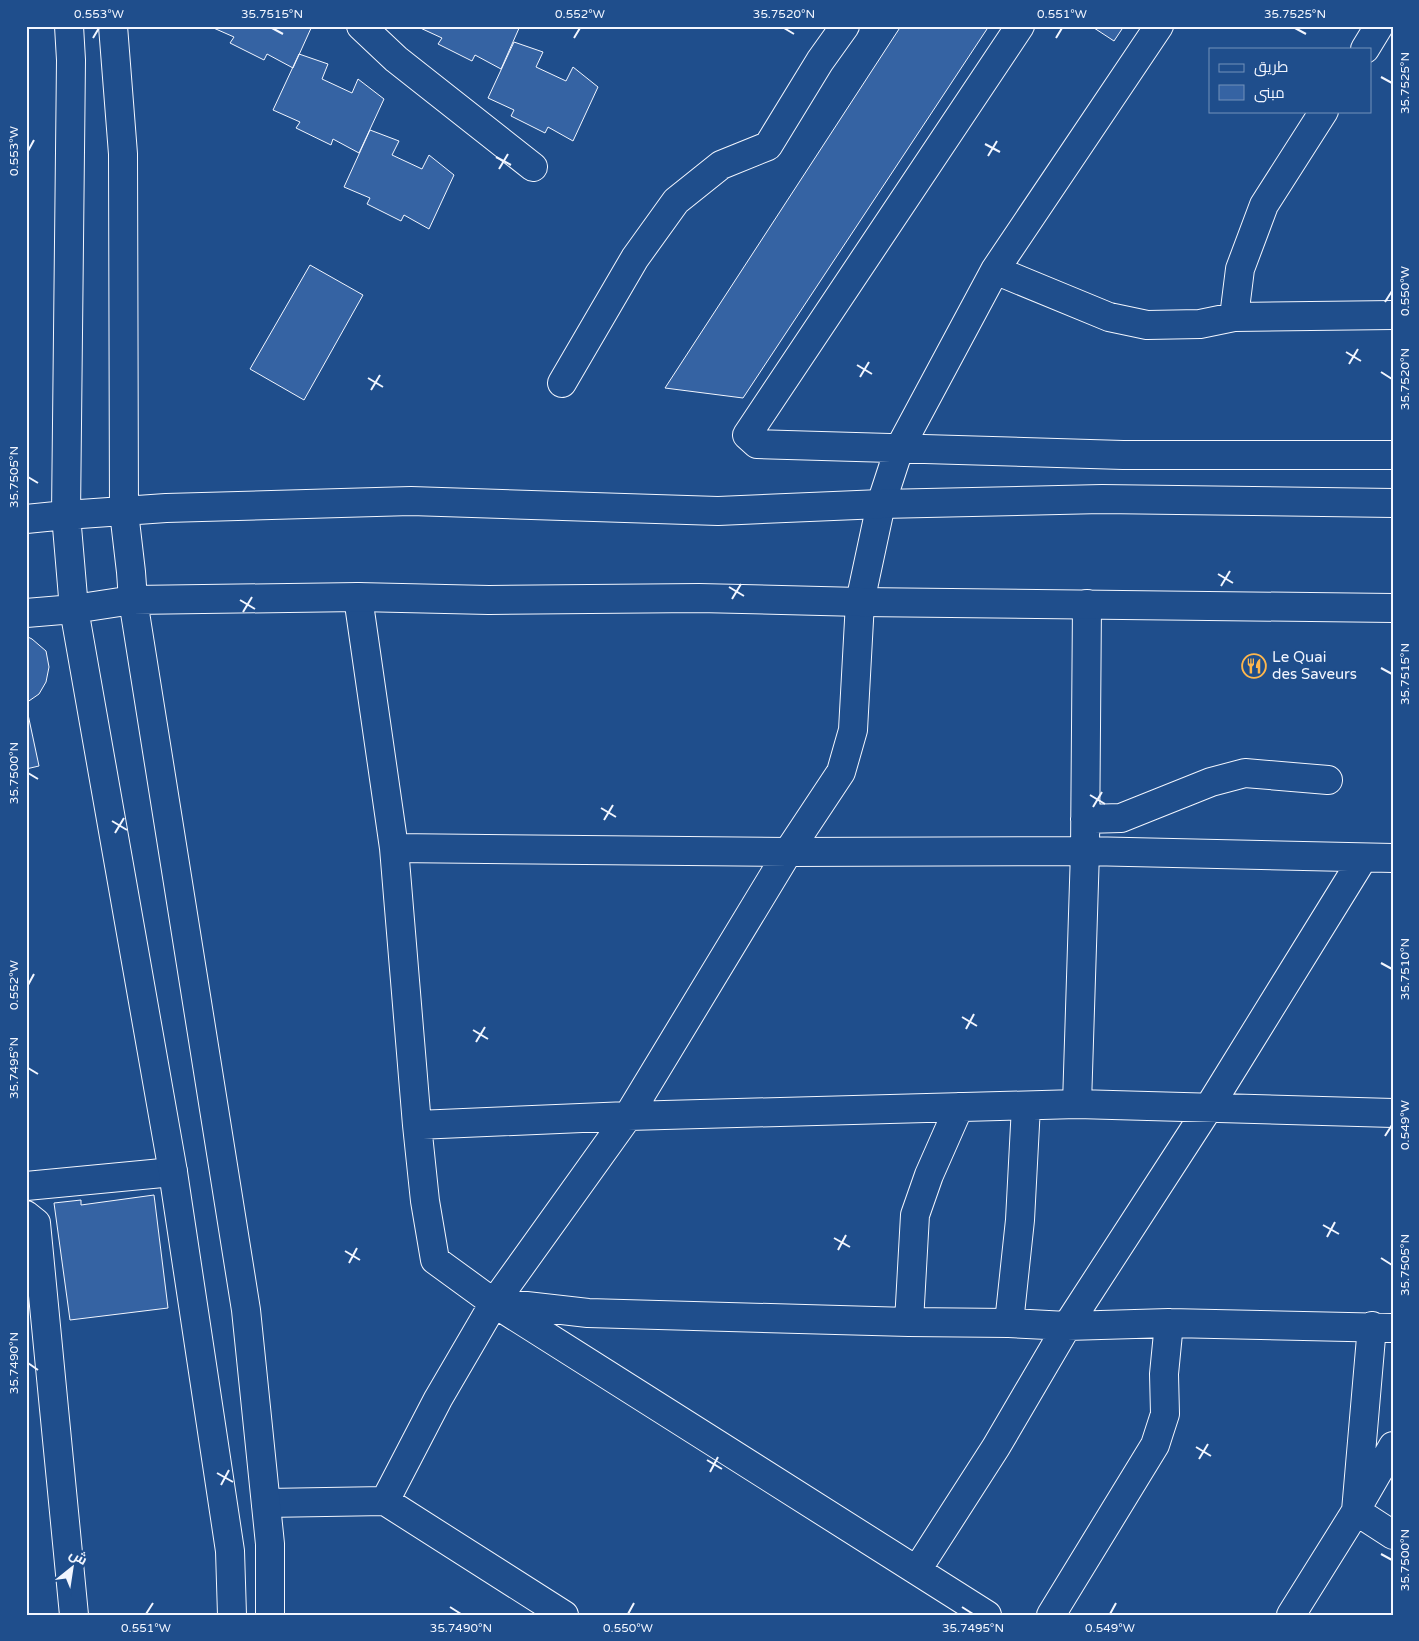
<svg xmlns="http://www.w3.org/2000/svg" width="1419" height="1641" viewBox="0 0 1419 1641" font-family="'Varela Round',Cairo,sans-serif">
<rect width="100%" height="100%" fill="#1f4e8c"/>
<path fill="#3563a3" stroke="#f2f6ff" d="M209 26H312L293 68 267 54 264 60 230 43 234 37Z
M416 26H520L501 69 475 55 472 61 438 44 442 38Z
M901 26H989L743 398 665 388Z
M1091 26H1124L1114 41Z
M514 42 543 52 536 67 566 81 573 67 598 87 573 141 548 127 545 133 511 116 514 110 488 98Z
M299 54 328 64 322 79 352 93 358 79 384 99 359 153 333 139 331 145 296 128 300 122 273 110Z
M370 130 399 141 392 155 422 169 429 155 454 175 429 229 404 215 401 221 367 204 370 198 344 187Z
M310 265 363 295 304 400 250 369Z
M26 636 32 639 46 651 49 667 46 682 39 694 26 703Z
M26 705 39 766 26 769Z
M154 1195 168 1308 70 1320 54 1203 81 1200V1205Z"/>
<g fill="none" stroke-linecap="round" stroke-linejoin="round">
<g stroke="#f2f6ff" stroke-width="30">
<path id="minor" d="M361 26 396 59 533 167
M1020 26 747 435 757 444 1123 455H1393
M1365 49 1379 26
M995 270 1109 317 1147 325 1200 324 1234 317 1393 315
M1234 317 1240 269 1264 205 1324 111
M562 383 635 258 676 201 721 165 768 146 820 61 845 26
M358 597 394 848 417 1125 425 1201 435 1260 494 1303 987 1615
M1085 819 1121 818 1211 782 1245 773 1328 780
M394 848 788 852 1085 851 1393 858
M1077 1104 1085 851 1087 604
M417 1125 628 1116 1077 1104 1393 1113
M26 1186 173 1172
M26 1215 36 1223 74 1615
M501 1303 588 1313 909 1322 1009 1323 1067 1326 1169 1323 1393 1328
M909 1322 915 1215 929 1175 959 1107
M1009 1323 1020 1220 1026 1106
M385 1501 438 1399 494 1303 628 1116 788 852 841 772 853 730 860 602 881 504 899 449 995 270 1159 26
M266 1503 385 1501 564 1615
M1360 1503 1393 1446
M1356 1511 1372 1326
M917 1570 996 1447 1067 1326 1209 1107 1363 858
M1051 1615 1155 1445 1165 1414 1164 1374 1169 1323
M1291 1615 1356 1511 1393 1535"/>
</g>
<g stroke="#f2f6ff" stroke-width="30">
<path id="major" d="M69 26 71 60 66 515 74 609 173 1172 230 1551 232 1615
M113 26 123 154 124 512 131 572 133 600 246 1310 270 1544V1615
M26 519 66 515 166 508 411 501 718 511 881 504 1102 499 1393 503
M26 613 74 609 133 600 358 597 489 600 699 598 860 602 1393 608"/>
</g>
<use href="#minor" stroke="#1f4e8c" stroke-width="28"/>
<use href="#major" stroke="#1f4e8c" stroke-width="28"/>
</g>
<path fill="none" stroke="#f2f6ff" stroke-width="2" d="M272 28 283 34M784 28 794 34M1295 28 1306 34M93 38 99 28M574 38 580 28M1056 38 1062 28M1381 77 1392 83M985 144 1000 152M28 151 34 140M988 156 997 141M496 157 511 165M499 169 508 154M1385 302 1392 291M1346 352 1361 361M1349 364 1358 349M857 365 872 374M1381 372 1392 379M860 377 869 362M368 378 383 387M371 390 380 375M28 477 38 483M1218 574 1233 583M1221 586 1230 571M729 587 744 596M732 599 741 584M240 600 255 609M243 612 252 597M1381 668 1392 674M28 773 38 779M1090 795 1105 804M1093 807 1102 792M601 808 616 817M604 820 613 805M112 821 127 830M115 833 124 818M1381 963 1392 969M28 985 34 974M962 1017 977 1026M966 1029 974 1014M473 1030 488 1039M476 1042 485 1027M28 1068 38 1074M1385 1136 1392 1125M1323 1225 1339 1234M1327 1237 1335 1222M834 1238 850 1247M838 1250 846 1235M345 1251 360 1260M1381 1258 1392 1265M349 1263 357 1248M28 1363 38 1370M1196 1447 1211 1456M1199 1459 1208 1444M707 1460 722 1469M710 1472 718 1457M217 1473 233 1482M221 1485 229 1470M1381 1554 1392 1560M450 1607 461 1614M962 1607 973 1614M146 1614 153 1603M628 1614 634 1603M1110 1614 1116 1603"/>
<defs>
<g id="restaurant-ring" transform="scale(1.25)"><circle r="9.5" fill="#1f4e8c" stroke="#ffb74d" stroke-width="1.5"/><path d="M-5-6h1v4h1v-4h1v4h1v-4h1v5L-1.5 .5V6h-2V.5L-5-1ZM5-6V6H3V1.5H1.5Q1.5-4 5-6Z" fill="#ffb74d"/></g>
</defs>
<g fill-rule="evenodd">
<use href="#restaurant-ring" x="1254" y="666"/>
</g>
<g text-anchor="middle" dominant-baseline="central" stroke-width="4" stroke-linejoin="round" paint-order="stroke">
<g font-size="15" fill="#f2f6ff" stroke="#1f4e8c" text-anchor="start">
<text x="1272" y="657">Le Quai<tspan x="1272" dy="17">des Saveurs</tspan></text>
</g>
</g>
<rect width="1419" height="1641" fill="none" stroke="#1f4e8c" stroke-width="55"/>
<rect x="1209" y="48" width="162" height="65" fill="#1f4e8c" stroke="#7391ba"/>
<rect x="1219" y="64" width="25" height="8" fill="#1f4e8c" stroke="#7391ba"/>
<text x="1254" y="72" font-size="15" fill="#f2f6ff">طريق</text>
<rect x="1219" y="85" width="25" height="15" fill="#3563a3" stroke="#7391ba"/>
<text x="1254" y="98" font-size="15" fill="#f2f6ff">مبنى</text>
<g transform="translate(72 1568) rotate(30)" stroke="#1f4e8c" stroke-width="4" paint-order="stroke">
<path d="M0-4L9 19L0 12L-9 19Z" fill="#f2f6ff"/>
<text y="-8" font-size="14" font-weight="bold" text-anchor="middle" fill="#f2f6ff">ش</text>
</g>
<rect x="28" y="28" width="1364" height="1586" fill="none" stroke="#f2f6ff" stroke-width="2"/>
<g font-size="12" text-anchor="middle" fill="#f2f6ff">
<text x="99" y="18">0.553°W</text>
<text x="272" y="18">35.7515°N</text>
<text x="580" y="18">0.552°W</text>
<text x="784" y="18">35.7520°N</text>
<text x="1062" y="18">0.551°W</text>
<text x="1295" y="18">35.7525°N</text>
<text transform="translate(1405 83) rotate(-90)" y="4">35.7525°N</text>
<text transform="translate(14 151) rotate(-90)" y="4">0.553°W</text>
<text transform="translate(1405 291) rotate(-90)" y="4">0.550°W</text>
<text transform="translate(1405 379) rotate(-90)" y="4">35.7520°N</text>
<text transform="translate(14 477) rotate(-90)" y="4">35.7505°N</text>
<text transform="translate(1405 674) rotate(-90)" y="4">35.7515°N</text>
<text transform="translate(14 773) rotate(-90)" y="4">35.7500°N</text>
<text transform="translate(1405 969) rotate(-90)" y="4">35.7510°N</text>
<text transform="translate(14 985) rotate(-90)" y="4">0.552°W</text>
<text transform="translate(14 1068) rotate(-90)" y="4">35.7495°N</text>
<text transform="translate(1405 1125) rotate(-90)" y="4">0.549°W</text>
<text transform="translate(1405 1265) rotate(-90)" y="4">35.7505°N</text>
<text transform="translate(14 1363) rotate(-90)" y="4">35.7490°N</text>
<text transform="translate(1405 1560) rotate(-90)" y="4">35.7500°N</text>
<text x="146" y="1632">0.551°W</text>
<text x="461" y="1632">35.7490°N</text>
<text x="628" y="1632">0.550°W</text>
<text x="973" y="1632">35.7495°N</text>
<text x="1110" y="1632">0.549°W</text>
</g>
</svg>
